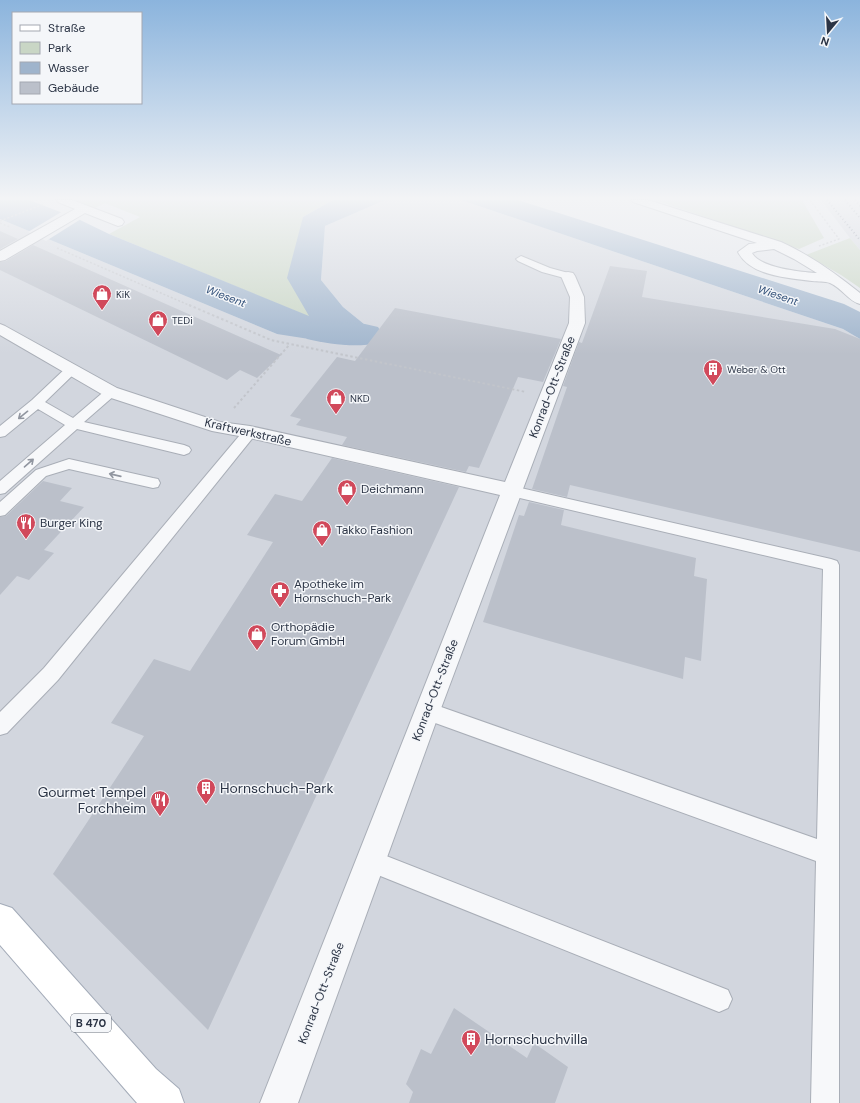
<svg xmlns="http://www.w3.org/2000/svg" width="860" height="1103" viewBox="0 0 860 1103" font-family="'DM Sans',sans-serif">
<rect width="100%" height="100%" fill="#e4e7ec"/>
<path fill="#d2d6de" d="M385 200H461L843 329 860 339V1103H171L0 923V219L277 334 364 324 343 307 321 280 325 226Z
M821 200H860V250L850 238Z"/>
<path fill="#c9d6c5" d="M69 200H333L303 217 310 317 109 234 140 217 105 203 93 209Z
M655 200H802L824 238 799 249Z
M850 238 860 250V288L841 275 806 255Z"/>
<path fill="#9fb4cc" d="M0 200H29L76 218 109 234 309 316 287 278 303 217 333 200H385L325 226 321 280 343 307 364 324 348 345 277 334 0 219Z
M461 200H518L844 304 860 312V339L843 329Z"/>
<path fill="#e4e7ec" d="M63 211 81 219 46 241 28 232Z"/>
<g fill="none" stroke-linecap="round" stroke-linejoin="round">
<path fill="#9fb4cc" fill-rule="evenodd" d="M320 320 365 324 378 327 383 335 378 343C356 348 329 344 307 339L302 331 307 323Z"/>
</g>
<path fill="#bbc0ca" d="M0 231 18 239 0 249Z
M33 245 281 355 257 378 240 370 227 380 0 270V262L6 261Z
M610 266 647 271 642 297 835 329 860 339V552L570 485 567 497 532 489 567 387 563 386 579 342 582 343Z
M395 308 561 339 543 382 518 377 479 468 469 466 466 472 342 445 347 437 296 425 301 419 290 416 337 357 355 361Z
M332 458 459 487 208 1030 53 874 144 736 111 723 154 659 190 671 273 542 247 535 275 494 302 501Z
M43 481 72 488 60 501 84 507 44 550 54 553 29 580 17 576 0 595V517L6 516Z
M529 502 564 510 561 525 696 558 694 576 707 579 701 661 685 657 683 679 483 622 519 515 524 516Z
M454 1008 527 1058 534 1043 568 1067 555 1103H409L413 1092 406 1084 421 1049 431 1054Z"/>
<g fill="none" stroke-linecap="round" stroke-linejoin="round">
<g stroke="#a9aeb7" stroke-width="2">
<path id="service" d="M521 256 550 268 572 274 573 276 568 279 542 272 518 261 516 259Z
M72 365 76 366 78 369 76 372 45 402 73 418 107 389H115L117 392 115 395 84 422 184 445 189 447 191 450 189 453 184 455 77 429 5 493 0 494V481L65 425 38 409 5 436 0 437V426L32 400 68 366Z
M250 428 255 429 257 432 255 435 58 680 7 733 0 735V712L44 668 245 429Z
M69 459 153 478 158 479 160 483 158 487 153 488 69 469 46 476 5 515 0 516V502L36 470Z
M512 486 831 559 837 561 839 565V1103H811L816 861 427 720 420 717 417 711 420 705 427 702 817 839 823 569 507 495 505 491 507 487Z
M371 850 728 990 732 999 728 1008 719 1012 363 869 360 861 363 853Z"/>
</g>
<g stroke="#a9aeb7" stroke-width="2">
<path id="minor" d="M56 200H72L122 219 124 222 122 225 118 226 85 213 5 260 0 261V251L75 209 58 202Z
M631 200H648L781 242C810 255 835 273 860 293V304C848 301 842 288 830 283 825 281 818 282 812 281 788 278 750 276 738 252L749 244 757 243 633 202ZM774 249 794 259 817 273C801 272 760 268 752 253L757 251Z
M568 272 573 273 575 276 584 297 585 323 440 711 298 1103H260L500 495 250 438 212 431 105 396 0 335V324L5 326 117 388 220 422 250 426 505 482 569 323 570 297 561 276 563 273Z"/>
</g>
<g stroke="#a3abb8" stroke-width="2">
<path id="primary" d="M0 904 12 908 156 1069 179 1089 184 1103H137L130 1095 0 945Z"/>
</g>
<path stroke="#c2c5cb" stroke-width="1.5" stroke-dasharray="2 2" stroke-linecap="butt" d="M810 200 839 239 819 246
M0 221 44 204
M0 223 10 227
M57 248 191 306"/>
<path stroke="#c2c5cb" stroke-width="2" stroke-dasharray="2.5 2.5" stroke-linecap="butt" d="M189 305 271 340 526 392
M234 408 290 344"/>
<use href="#service" fill="#f7f8fa" fill-rule="evenodd"/>
<use href="#minor" fill="#f7f8fa" fill-rule="evenodd"/>
<use href="#primary" fill="#fff" fill-rule="evenodd"/>
<path stroke="#7d8696" stroke-width="2" stroke-dasharray="1 2.5" stroke-linecap="butt" d="M827 200 860 240
M845 200 860 218
M855 200 860 206"/>
</g>
<defs><path id="oneway-shaft" d="M-6 0H5M1.5-3L5.5 0L1.5 3" fill="none" stroke-width="1.6" stroke-linecap="round" stroke-linejoin="round"/></defs>
<g stroke="#9196a0">
<use href="#oneway-shaft" transform="translate(23 415) rotate(141)"/>
<use href="#oneway-shaft" transform="translate(29 463) rotate(-41)"/>
<use href="#oneway-shaft" transform="translate(115 475) rotate(-167)"/>
</g>
<linearGradient id="sky" x2="0" y2="1"><stop stop-color="#8bb4dd"/><stop offset="0.56" stop-color="#f3f4f6"/><stop offset="1" stop-color="#f3f4f6" stop-opacity="0"/></linearGradient>
<rect width="860" height="354" fill="url(#sky)"/>
<defs>
<g id="shop-pin" transform="scale(1)"><path d="M0 17L-7.5 6A9.5 9.5 0 1 1 7.5 6Z" fill="#d1495b" stroke="#f4f6f9"/><path d="M-5-2.5h2.3a2.7 3.5 0 0 1 5.4 0H5L5.5 6h-11ZM-1.5-2.5h3a1.5 2.3 0 0 0-3 0Z" fill="#fff"/></g>
<g id="building-pin" transform="scale(1)"><path d="M0 17L-7.5 6A9.5 9.5 0 1 1 7.5 6Z" fill="#d1495b" stroke="#f4f6f9"/><path d="M-4-6H4V6H1V3H-1V6H-4ZM-2.5-4.3h1.7v1.8h-1.7ZM.8-4.3h1.7v1.8H.8ZM-2.5-1h1.7V.8h-1.7ZM.8-1h1.7V.8H.8Z" fill="#fff"/></g>
<g id="restaurant-pin" transform="scale(1)"><path d="M0 17L-7.5 6A9.5 9.5 0 1 1 7.5 6Z" fill="#d1495b" stroke="#f4f6f9"/><path d="M-5-6h1v4h1v-4h1v4h1v-4h1v5L-1.5 .5V6h-2V.5L-5-1ZM5-6V6H3V1.5H1.5Q1.5-4 5-6Z" fill="#fff"/></g>
<g id="pharmacy-pin" transform="scale(1)"><path d="M0 17L-7.5 6A9.5 9.5 0 1 1 7.5 6Z" fill="#d1495b" stroke="#f4f6f9"/><path d="M-2-6h4v4h4v4h-4v4h-4v-4h-4v-4h4Z" fill="#fff"/></g>
</defs>
<g fill-rule="evenodd">
<use href="#shop-pin" x="102" y="294"/>
<use href="#shop-pin" x="158" y="320"/>
<use href="#building-pin" x="713" y="369"/>
<use href="#shop-pin" x="336" y="398"/>
<use href="#shop-pin" x="347" y="489"/>
<use href="#restaurant-pin" x="26" y="523"/>
<use href="#shop-pin" x="322" y="530"/>
<use href="#pharmacy-pin" x="280" y="591"/>
<use href="#shop-pin" x="257" y="634"/>
<use href="#building-pin" x="206" y="788"/>
<use href="#restaurant-pin" x="160" y="800"/>
<use href="#building-pin" x="471" y="1039"/>
</g>
<g text-anchor="middle" dominant-baseline="central" stroke-width="3" stroke-linejoin="round" paint-order="stroke">
<g font-size="10" fill="#2b3445" stroke="#f4f6f9" text-anchor="start">
<text x="116" y="294">KiK</text>
<text x="172" y="320">TEDi</text>
<text x="727" y="369">Weber &amp; Ott</text>
<text x="350" y="398">NKD</text>
</g>
<g font-size="11" font-style="italic" fill="#34527a" stroke="#f4f6f9">
<text transform="translate(778 295) rotate(19)">Wiesent</text>
<text transform="translate(226 296) rotate(21)">Wiesent</text>
</g>
<rect fill="#f4f6f9" stroke="#676e7b" stroke-width="1" x="71" y="1014" width="40" height="18" rx="3"/>
<g font-size="11" font-weight="bold" fill="#2b3445">
<text x="91" y="1023">B 470</text>
</g>
<g font-size="12" fill="#2b3445" stroke="#f4f6f9">
<text transform="translate(552 387) rotate(-69)">Konrad-Ott-Straße</text>
<text transform="translate(248 432) rotate(13)">Kraftwerkstraße</text>
<text transform="translate(435 690) rotate(-69)">Konrad-Ott-Straße</text>
<text transform="translate(321 993) rotate(-69)">Konrad-Ott-Straße</text>
</g>
<g font-size="12" fill="#2b3445" stroke="#f4f6f9" text-anchor="start">
<text x="361" y="489">Deichmann</text>
<text x="40" y="523">Burger King</text>
<text x="336" y="530">Takko Fashion</text>
<text x="294" y="584">Apotheke im<tspan x="294" dy="14">Hornschuch-Park</tspan></text>
<text x="271" y="627">Orthopädie<tspan x="271" dy="14">Forum GmbH</tspan></text>
</g>
<g font-size="14" fill="#2b3445" stroke="#f4f6f9" text-anchor="start">
<text x="220" y="788">Hornschuch-Park</text>
<text x="146" y="792" text-anchor="end">Gourmet Tempel<tspan x="146" dy="16">Forchheim</tspan></text>
<text x="485" y="1039">Hornschuchvilla</text>
</g>
</g>
<rect x="12" y="12" width="130" height="92" fill="#f4f6f9" stroke="#a4a8b1"/>
<rect x="20" y="25" width="20" height="6" fill="#ffffff" stroke="#a4a8b1"/>
<text x="48" y="32" font-size="12" fill="#2b3445">Straße</text>
<rect x="20" y="42" width="20" height="12" fill="#c9d6c5" stroke="#a4a8b1"/>
<text x="48" y="52" font-size="12" fill="#2b3445">Park</text>
<rect x="20" y="62" width="20" height="12" fill="#9fb4cc" stroke="#a4a8b1"/>
<text x="48" y="72" font-size="12" fill="#2b3445">Wasser</text>
<rect x="20" y="82" width="20" height="12" fill="#bbc0ca" stroke="#a4a8b1"/>
<text x="48" y="92" font-size="12" fill="#2b3445">Gebäude</text>
<g transform="translate(828 32) rotate(198)" stroke="#f4f6f9" stroke-width="3" paint-order="stroke">
<path d="M0-3L7 15L0 10L-7 15Z" fill="#2b3445"/>
<text y="-6" font-size="11" font-weight="bold" text-anchor="middle" fill="#2b3445">N</text>
</g>
</svg>
